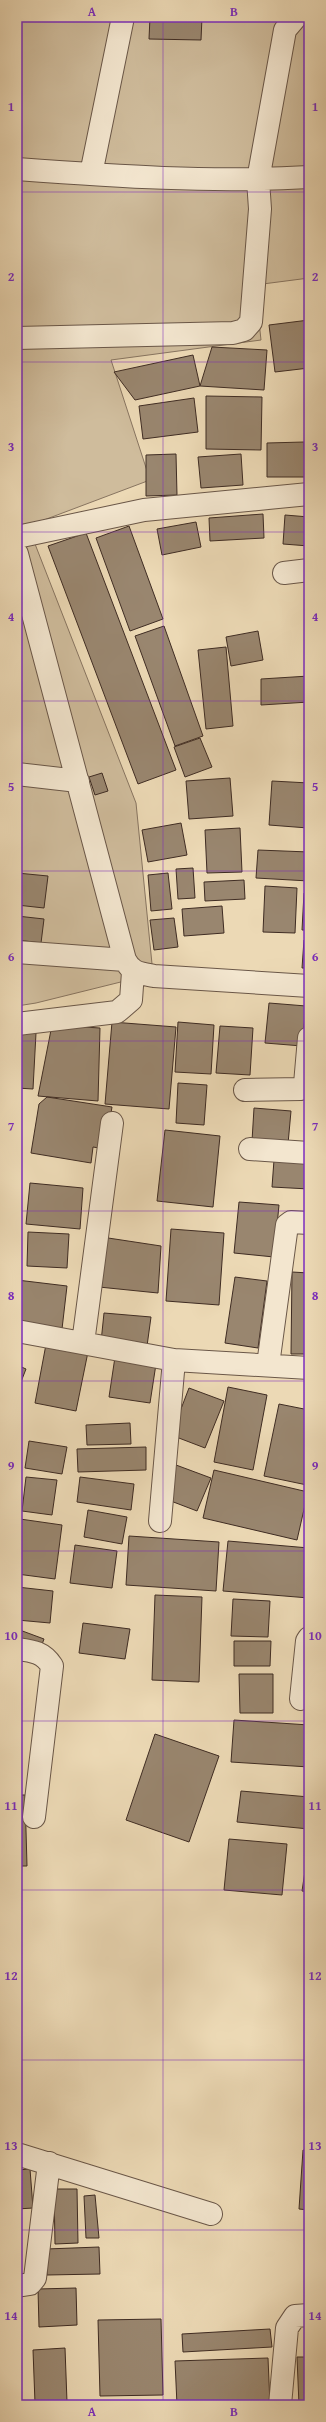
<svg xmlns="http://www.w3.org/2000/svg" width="326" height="2422" viewBox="0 0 326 2422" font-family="'Gentium Book Plus',serif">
<rect width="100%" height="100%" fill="#ecd9b5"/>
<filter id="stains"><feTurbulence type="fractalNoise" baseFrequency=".005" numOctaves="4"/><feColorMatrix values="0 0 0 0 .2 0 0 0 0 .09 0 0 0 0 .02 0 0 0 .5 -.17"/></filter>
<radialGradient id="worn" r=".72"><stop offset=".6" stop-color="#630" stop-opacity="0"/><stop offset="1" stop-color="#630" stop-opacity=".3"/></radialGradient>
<path fill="#cfbc9c" stroke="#877460" d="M17 17H309V278L255 285 261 340 111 360 150 480 28 526 136 803 153 974 36 1003 17 1006Z"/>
<path fill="#99866f" stroke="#3f2c23" d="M150 17H202L201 40 149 39Z
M309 320V368L275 372 269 325Z
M212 347 267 350 264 390 200 386Z
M193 355 200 386 135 400 114 372Z
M206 396 262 397 261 450 206 449Z
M194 398 198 432 143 439 139 406Z
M304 442 305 477H267V443Z
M176 454 177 495 146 496V455Z
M241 454 243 485 201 488 198 457Z
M263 514 264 538 210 541 209 518Z
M285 515 309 517V546L283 544Z
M196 522 201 547 162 555 157 529Z
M129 526 163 619 130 631 96 538Z
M86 533 176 770 138 784 48 546Z
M164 626 203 736 175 746 135 636Z
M258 631 263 660 231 666 226 637Z
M226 647 233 726 206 729 198 650Z
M309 676V702L261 705V679Z
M200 738 212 767 185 777 174 747Z
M102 773 108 791 95 795 89 777Z
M230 778 233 816 189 819 186 781Z
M272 781 309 783 308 828 269 825Z
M181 823 187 855 148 862 142 830Z
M240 828 242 872 207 873 205 830Z
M258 850 309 852V881L256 878Z
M193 868 195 898 178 899 176 869Z
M17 873 48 876 44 908 17 905Z
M168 873 172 909 151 911 148 875Z
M244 880 245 899 205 901 204 882Z
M265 886 297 888 295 933 263 932Z
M304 893H309V930H302Z
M222 906 224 933 184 936 182 909Z
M17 916 44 919 41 943 17 940Z
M174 918 178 947 154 950 150 920Z
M304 940H309V968H302Z
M269 1003 306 1006 302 1046 265 1043Z
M112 1022 176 1027 169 1109 105 1104Z
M178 1022 214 1025 211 1074 175 1072Z
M52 1025 100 1028 98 1101 38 1096Z
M220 1026 253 1028 250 1075 216 1073Z
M17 1032 36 1033 33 1089 17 1088Z
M178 1083 207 1085 204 1125 176 1123Z
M47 1097 112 1107 105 1149 93 1147 91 1163 31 1153 39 1104Z
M254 1108 291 1111 288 1144 252 1141Z
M165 1130 220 1136 213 1207 157 1201Z
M274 1160 309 1162V1189L272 1187Z
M30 1183 83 1188 80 1229 26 1224Z
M239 1202 279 1205 274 1257 234 1253Z
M171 1229 224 1233 219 1305 166 1301Z
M28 1232 69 1234 67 1268 27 1266Z
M95 1236 161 1246 158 1293 89 1286Z
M292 1272 309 1273V1354H291Z
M235 1277 267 1281 258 1348 225 1343Z
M17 1280 67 1286 62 1329 17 1323Z
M104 1313 151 1317 147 1346 101 1342Z
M47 1339 89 1347 76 1411 35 1403Z
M115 1357 156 1364 150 1403 109 1397Z
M17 1365 26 1369 17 1392Z
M228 1387 267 1395 253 1470 214 1462Z
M189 1388 224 1401 205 1448 171 1435Z
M279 1404 309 1410V1474L307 1485 264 1476Z
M130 1423 131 1444 87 1445 86 1425Z
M29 1441 67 1447 62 1474 25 1468Z
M146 1447V1470L78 1472 77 1449Z
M176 1465 211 1478 197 1511 163 1498Z
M214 1470 308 1492 297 1540 203 1518Z
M26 1477 57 1480 52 1515 22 1511Z
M80 1477 134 1484 131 1510 77 1502Z
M88 1510 127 1517 122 1544 84 1537Z
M20 1519 62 1525 55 1579 17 1574V1539Z
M129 1536 219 1542 216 1591 126 1585Z
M228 1541 309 1548V1598L223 1591Z
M75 1545 117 1551 112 1588 70 1583Z
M17 1587 53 1591 50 1623 17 1620Z
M155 1595 202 1597 199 1682 152 1680Z
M233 1599 270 1601 268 1637 231 1636Z
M83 1623 130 1629 125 1659 79 1653Z
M17 1629 44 1639 41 1647 17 1638Z
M234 1641H271L270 1666H234Z
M239 1674H273V1713H240Z
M234 1720 309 1725V1767L231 1762Z
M155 1734 219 1756 189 1842 126 1820Z
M241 1791 309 1797V1829L237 1822Z
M17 1795H25L27 1866H17Z
M229 1839 287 1844 282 1895 224 1890Z
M309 1845V1892L302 1891Z
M303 2150 309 2151V2210L299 2209Z
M30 2169 33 2208 17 2209V2170Z
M54 2189H77L78 2243 55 2244Z
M95 2195 99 2238H86L84 2196Z
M99 2247 100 2274 47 2275 46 2249Z
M76 2288 77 2325 39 2327 38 2289Z
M161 2319 163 2395 100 2396 98 2320Z
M270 2329 272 2347 183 2352 182 2334Z
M65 2348 67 2402 35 2403 33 2350Z
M297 2357H309V2405H299Z
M268 2358 270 2405H177L175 2361Z"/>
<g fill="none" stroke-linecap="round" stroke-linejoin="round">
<g stroke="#6a5748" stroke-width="24">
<path id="minor" d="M17 169C114 176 212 183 309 177
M91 174 123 17
M17 338 233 333 244 330 251 322 260 209 258 180 285 30 296 17
M17 537 144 510 309 494
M17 554 125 960C132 973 139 973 154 976L309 986
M284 573 309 570
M17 774 78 781
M17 952 125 960
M17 1024 117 1012 131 1000 133 972
M245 1090 301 1089 305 1084 309 1038
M250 1149 309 1153
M17 1331 174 1360 309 1368
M83 1343 112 1123
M268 1365 287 1225 291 1222 309 1223
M160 1521 174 1360
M17 1649C33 1651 43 1652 52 1666L34 1817
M301 1699 307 1641 309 1638
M17 2154 211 2214
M17 2286 30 2284 35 2278 49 2163
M280 2405 287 2328 295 2316 309 2315"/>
</g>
<use href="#minor" stroke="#f3e6cf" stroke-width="22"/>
</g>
<path fill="none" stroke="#7b2cbf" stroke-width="1" stroke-opacity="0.55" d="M163 17V2405M17 192H309M17 362H309M17 532H309M17 701H309M17 871H309M17 1041H309M17 1211H309M17 1381H309M17 1551H309M17 1721H309M17 1890H309M17 2060H309M17 2230H309"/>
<rect width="326" height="2422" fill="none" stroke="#ecd9b5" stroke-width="44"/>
<rect x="22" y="22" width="282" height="2378" fill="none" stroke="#7b2cbf" stroke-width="1.5"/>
<g font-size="13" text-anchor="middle" font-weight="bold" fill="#7b2cbf">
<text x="92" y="16">A</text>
<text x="234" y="16">B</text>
<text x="11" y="111">1</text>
<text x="315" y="111">1</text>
<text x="11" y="281">2</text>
<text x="315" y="281">2</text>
<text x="11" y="451">3</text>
<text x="315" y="451">3</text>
<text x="11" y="621">4</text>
<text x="315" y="621">4</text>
<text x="11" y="791">5</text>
<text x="315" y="791">5</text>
<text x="11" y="961">6</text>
<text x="315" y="961">6</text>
<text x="11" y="1131">7</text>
<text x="315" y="1131">7</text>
<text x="11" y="1300">8</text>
<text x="315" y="1300">8</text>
<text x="11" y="1470">9</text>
<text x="315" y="1470">9</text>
<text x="11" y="1640">10</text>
<text x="315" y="1640">10</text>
<text x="11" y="1810">11</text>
<text x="315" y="1810">11</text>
<text x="11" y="1980">12</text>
<text x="315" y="1980">12</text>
<text x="11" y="2150">13</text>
<text x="315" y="2150">13</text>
<text x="11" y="2320">14</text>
<text x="315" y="2320">14</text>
<text x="92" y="2416">A</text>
<text x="234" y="2416">B</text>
</g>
<rect width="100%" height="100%" filter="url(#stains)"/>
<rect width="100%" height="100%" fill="url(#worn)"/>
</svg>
